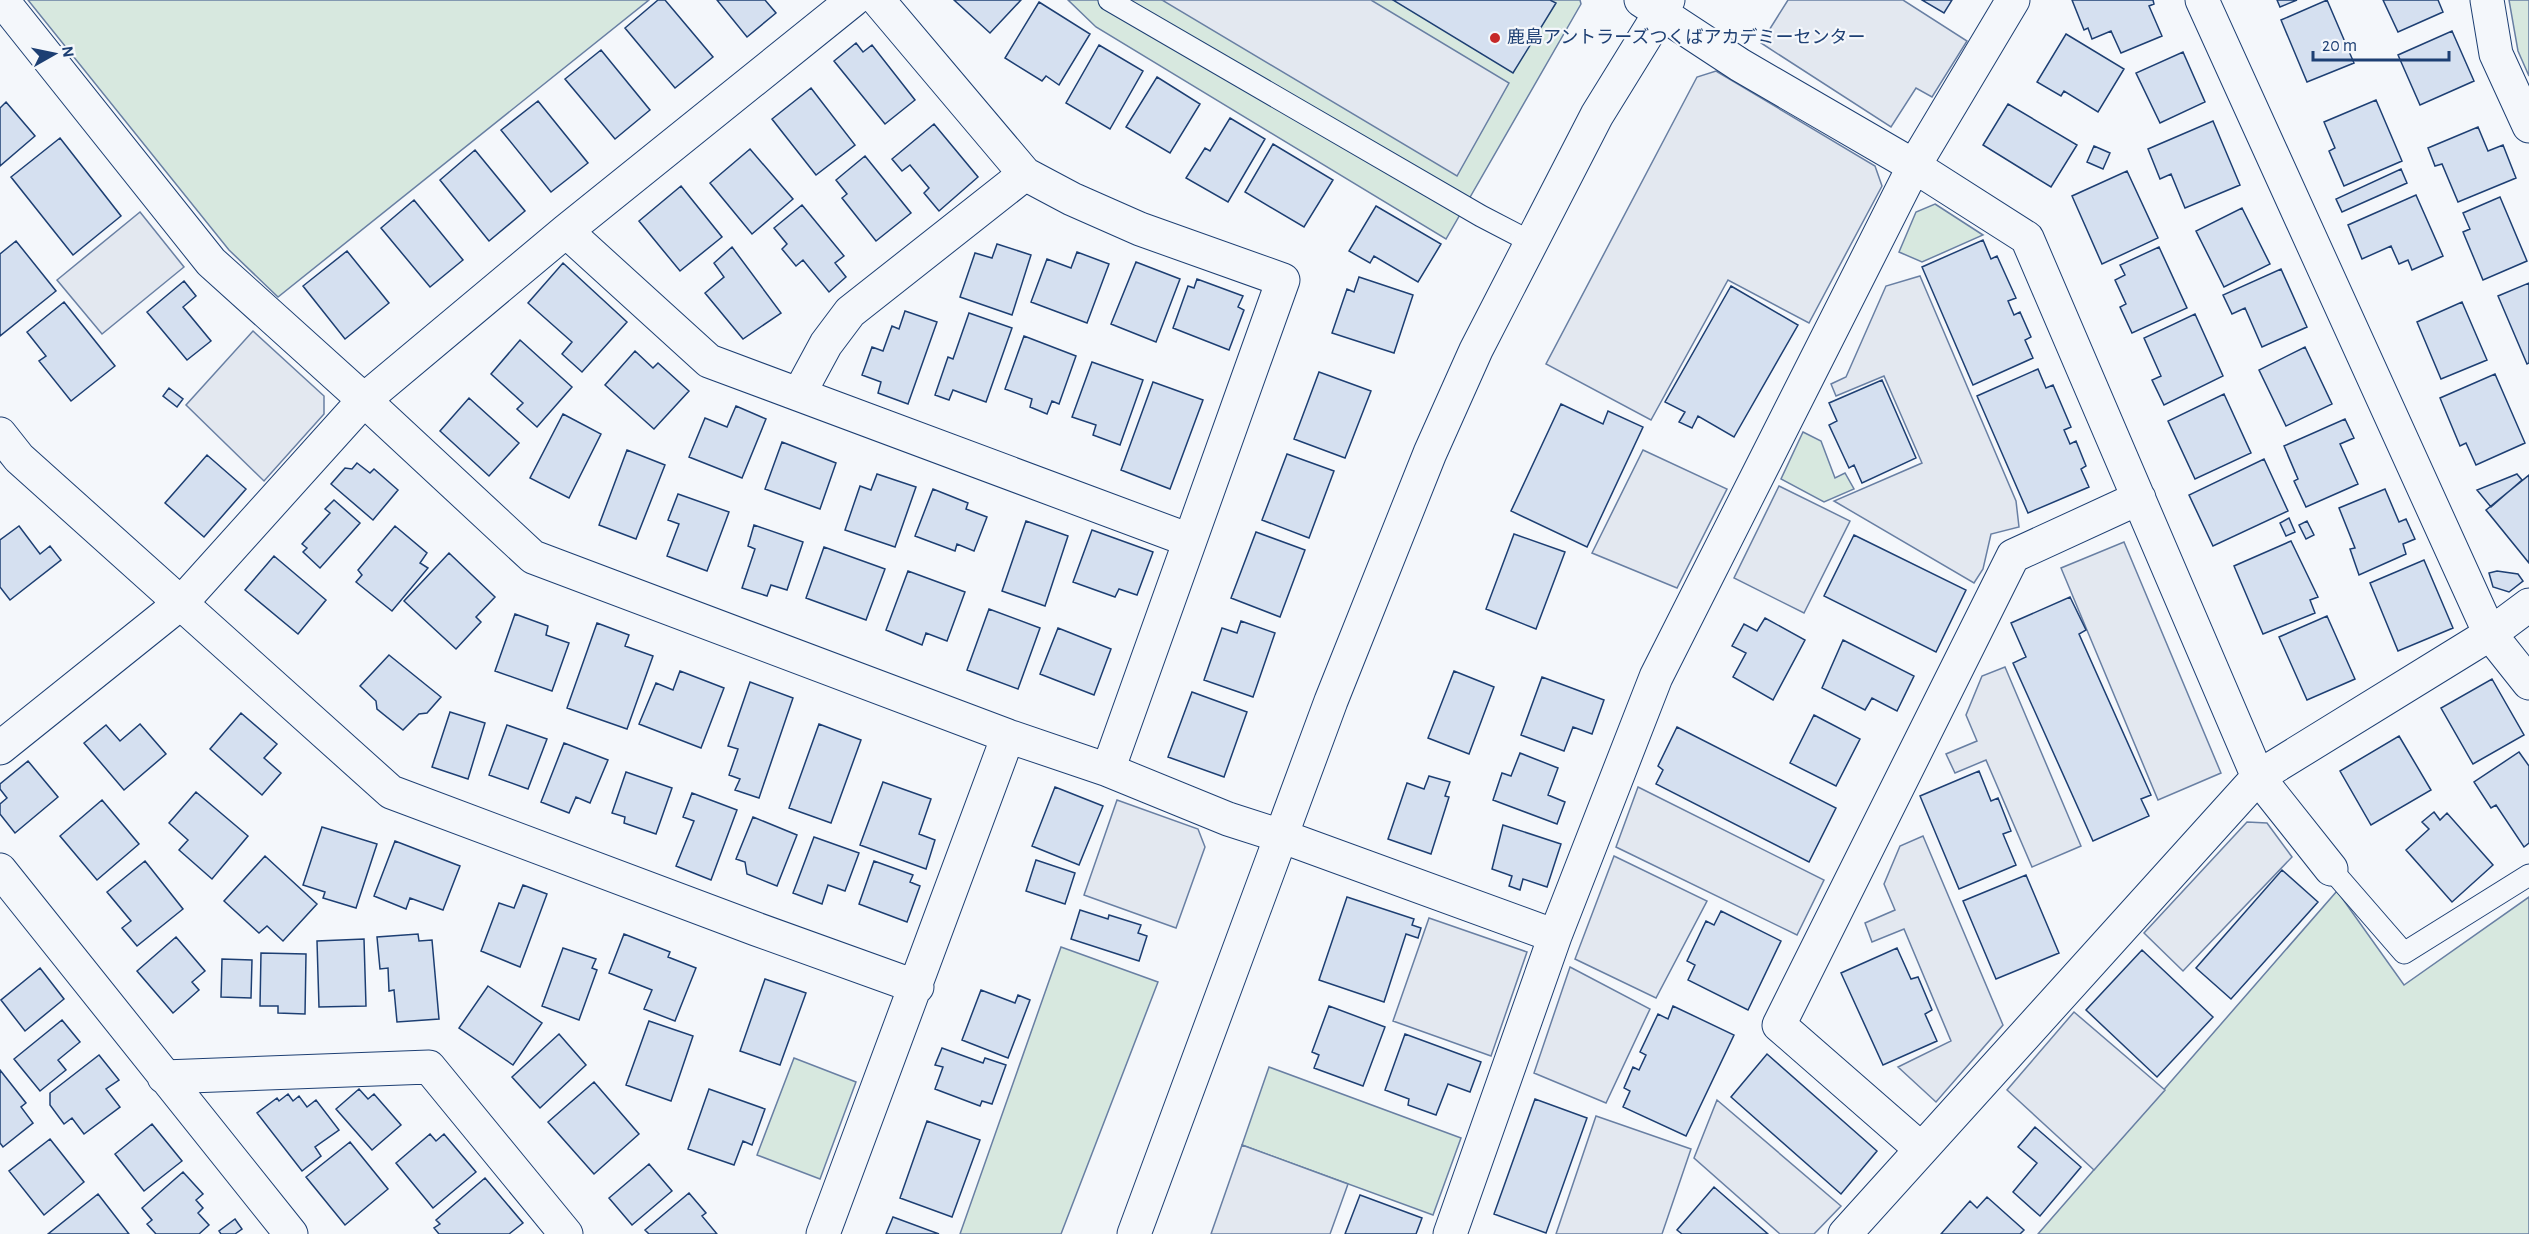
<svg xmlns="http://www.w3.org/2000/svg" width="2529" height="1234" viewBox="0 0 2529 1234" font-family="'Alegreya Sans','Noto Sans JP',sans-serif">
<rect width="100%" height="100%" fill="#f4f7fb"/>
<path fill="#d7e8df" stroke="#687fa3" stroke-width="1.5" d="M28 0H649L278 297 229 250Z
M1068 0H1580L1581 4 1446 239 1096 27Z
M2509 0H2529V76L2518 51Z
M1935 204 1983 235 1922 262 1899 252 1916 212Z
M1803 432 1821 441 1835 478 1845 473 1854 489 1824 502 1781 479Z
M2337 891 2404 985 2529 897V1234H2038Z
M1061 947 1158 982 1061 1234H960Z
M794 1058 856 1082 820 1179 757 1155Z
M1269 1067 1461 1138 1433 1215 1242 1145Z"/>
<path fill="#e3e8f0" stroke="#687fa3" stroke-width="1.5" d="M1162 0H1371L1509 83 1457 176Z
M1788 0H1903L1967 41 1932 97 1916 88 1891 127 1761 43Z
M1716 71 1875 166 1882 186 1809 323 1728 280 1651 420 1546 364 1697 77Z
M140 212 184 267 102 334 57 280Z
M1920 276 2016 501 2019 527 1991 534 1983 569 1974 583 1834 501 1922 463 1884 376 1836 396 1831 384 1846 377 1886 286Z
M253 331 324 396V414L264 481 186 405Z
M1643 450 1727 489 1677 588 1592 553Z
M1779 486 1850 521 1804 613 1734 578Z
M2124 542 2221 773 2158 800 2061 568Z
M2005 667 2081 846 2032 867 1986 760 1955 773 1946 754 1977 741 1966 715 1982 676Z
M1638 787 1824 880 1797 935 1616 847Z
M1117 800 1198 829 1205 847 1176 928 1084 895Z
M2247 822 2267 823 2292 857 2183 971 2144 933Z
M1923 836 2003 1025 1936 1102 1898 1067 1951 1041 1904 929 1872 942 1865 923 1895 910 1884 884 1900 846Z
M1614 856 1707 901 1656 998 1575 959Z
M1429 918 1527 952 1491 1056 1393 1021Z
M1570 967 1650 1009 1606 1103 1534 1073Z
M2074 1012 2165 1090 2094 1170 2007 1090Z
M1717 1100 1841 1206 1814 1234H1780L1694 1158Z
M1596 1116 1691 1149 1662 1234H1556Z
M1242 1145 1348 1184 1330 1234H1211Z"/>
<path fill="#d5e0f0" stroke="#1d3f73" stroke-width="1.5" d="M658 0H665L713 57 675 88 625 28Z
M717 0H765L776 13 747 37Z
M954 0H1021L990 33Z
M1393 0H1550L1556 3 1513 73Z
M1922 0H1952L1944 13Z
M2072 0H2153L2154 4 2149 6 2162 36 2121 53 2111 31 2092 39 2088 28 2084 30Z
M2277 0H2297L2280 7Z
M2327 0 2354 63 2307 82 2281 20Z
M2383 0H2438L2443 12 2398 32Z
M1039 2 1090 34 1059 85 1046 76 1042 81 1005 58Z
M2452 31 2474 81 2420 105 2398 55Z
M2066 34 2124 69 2098 112 2064 91 2061 96 2037 82Z
M856 43 863 52 872 45 915 100 885 124 834 61Z
M1099 45 1143 71 1110 129 1066 103Z
M601 50 650 110 615 139 565 79Z
M2183 52 2205 102 2160 123 2136 73Z
M1157 77 1200 104 1170 153 1126 127Z
M811 88 855 145 816 175 772 119Z
M2376 100 2402 161 2344 186 2329 151 2335 148 2324 122Z
M538 101 588 163 551 192 501 130Z
M6 102 35 136 0 166V108Z
M2008 104 2077 145 2051 187 1983 145Z
M1230 118 1265 139 1228 202 1186 178 1205 148 1210 151Z
M2213 121 2240 185 2185 208 2171 174 2160 179 2148 149Z
M934 124 978 177 939 211 924 193 929 188 910 165 902 171 892 159Z
M2478 127 2488 151 2503 145 2516 178 2458 202 2442 164 2435 166 2428 148Z
M60 138 121 216 73 255 11 177Z
M1273 144 1333 180 1304 227 1245 192Z
M2094 146 2110 153 2103 169 2087 162Z
M750 149 793 199 752 234 710 183Z
M475 150 525 211 489 241 440 180Z
M865 156 911 213 876 241 842 198 847 194 836 180Z
M2401 169 2407 183 2342 212 2336 199Z
M2127 171 2158 238 2102 264 2072 196Z
M681 186 722 237 680 271 639 221Z
M2416 195 2443 256 2412 270 2408 260 2399 264 2391 246 2362 259 2348 225Z
M2500 197 2527 261 2483 280 2463 232 2470 229 2463 213Z
M414 200 463 260 430 287 381 228Z
M802 205 844 256 835 263 846 277 829 292 803 260 796 266 782 249 787 244 774 228Z
M1376 206 1441 244 1418 282 1374 256 1370 263 1349 251Z
M2242 208 2270 264 2224 287 2196 231Z
M1983 240 1991 259 1997 256 2016 298 2008 301 2014 315 2020 312 2031 337 2025 340 2033 358 1973 385 1922 267Z
M16 241 56 291 0 336V254Z
M997 244 1031 255 1012 315 960 297 975 253 992 258Z
M732 247 781 313 743 339 705 293 724 277 714 263Z
M2159 247 2187 308 2132 333 2120 307 2126 304 2115 280 2125 275 2120 265Z
M347 251 389 303 345 339 303 286Z
M1077 252 1109 264 1087 323 1031 302 1047 259 1071 268Z
M1136 262 1180 279 1156 342 1111 324Z
M563 263 627 322 582 372 562 354 572 342 528 303Z
M2281 269 2307 327 2262 347 2245 308 2232 314 2223 295Z
M1359 277 1413 295 1394 353 1332 333 1347 289 1354 292Z
M1197 279 1243 296 1238 307 1244 310 1229 350 1173 328 1188 286 1194 288Z
M184 281 196 296 183 307 211 341 187 360 147 312Z
M2529 283V363L2527 364 2498 296Z
M1731 286 1798 325 1734 437 1698 416 1692 428 1679 422 1685 412 1665 402Z
M64 302 115 366 71 401 39 361 46 356 27 332Z
M2462 302 2487 360 2441 379 2417 322Z
M905 311 937 322 908 404 878 393 881 382 862 375 872 347 883 351 892 326 899 329Z
M969 313 1012 328 986 402 953 390 949 400 935 395 948 357 953 359Z
M2195 314 2223 376 2164 405 2152 380 2161 376 2144 338Z
M1024 336 1076 356 1059 404 1052 401 1047 414 1030 407 1032 399 1005 389Z
M520 340 572 387 537 427 517 409 523 403 491 374Z
M2305 347 2332 404 2286 426 2259 370Z
M635 351 653 368 658 363 689 391 654 429 605 385Z
M1092 362 1143 380 1120 445 1093 435 1096 425 1072 417Z
M2038 369 2046 388 2053 385 2071 427 2064 430 2070 444 2076 441 2086 466 2081 469 2089 487 2028 513 1977 396Z
M1319 372 1371 391 1345 458 1294 439Z
M2495 374 2525 443 2476 465 2466 443 2460 446 2440 398Z
M1882 380 1916 458 1862 483 1854 465 1849 468 1829 425 1837 421 1829 403Z
M1153 382 1203 400 1170 489 1121 470Z
M169 388 183 399 177 407 163 396Z
M2224 394 2251 453 2195 479 2168 421Z
M469 398 519 443 489 476 440 431Z
M1561 404 1603 424 1608 411 1643 427 1587 547 1511 511Z
M736 406 766 419 742 478 689 457 705 418 727 427Z
M563 414 601 434 569 498 530 478Z
M2345 419 2354 438 2340 444 2358 484 2306 507 2294 481 2298 479 2284 446Z
M782 442 836 463 820 509 765 489Z
M627 450 665 465 636 539 599 525Z
M1287 454 1334 471 1309 538 1262 520Z
M207 455 246 489 204 537 165 503Z
M2264 459 2288 511 2213 546 2189 495Z
M357 463 370 473 374 469 398 490 373 520 331 484 345 468 352 469Z
M877 474 916 487 895 547 845 530 860 486 871 490Z
M2517 474 2522 480 2491 507 2477 490Z
M2529 475V563L2486 510Z
M933 489 968 503 966 509 987 517 974 551 957 544 955 551 915 536Z
M2385 489 2399 522 2406 519 2415 539 2403 544 2406 554 2359 575 2350 549 2355 548 2339 508Z
M678 494 729 512 707 571 667 556 679 524 668 520Z
M334 500 360 523 320 568 303 552 307 548 302 544 330 513 325 509Z
M2289 518 2295 532 2286 536 2280 523Z
M1026 521 1068 536 1045 606 1002 591Z
M2307 521 2314 535 2306 539 2299 525Z
M754 525 803 542 787 590 771 585 767 596 742 588 755 549 748 546Z
M19 526 40 554 50 546 61 560 10 600 0 587V540Z
M395 526 427 553 420 563 428 568 392 611 356 582 362 575 358 570Z
M1092 530 1153 552 1137 595 1119 589 1115 597 1073 582Z
M1256 532 1305 550 1280 617 1231 598Z
M1514 534 1565 552 1536 629 1486 609Z
M1854 535 1966 590 1936 652 1824 596Z
M2291 541 2318 597 2310 600 2315 613 2263 634 2234 566Z
M824 547 885 569 866 620 806 598Z
M449 553 495 597 476 617 481 622 456 649 404 601Z
M274 556 326 600 298 634 245 590Z
M2424 560 2453 628 2398 651 2370 583Z
M908 571 965 592 947 641 926 633 922 645 886 630Z
M2497 571 2518 574 2523 581 2509 592 2493 587 2489 573Z
M2070 597 2086 630 2079 634 2151 795 2141 799 2149 816 2093 841 2013 663 2026 657 2011 623Z
M989 609 1040 628 1018 689 967 670Z
M515 614 548 626 546 635 569 643 552 691 495 671Z
M2327 616 2355 679 2307 700 2279 637Z
M1765 618 1805 640 1773 700 1733 677 1746 653 1732 646 1744 624 1757 631Z
M1241 621 1275 633 1253 697 1204 680 1222 628 1237 633Z
M597 623 629 635 625 646 653 656 627 729 567 708Z
M1058 628 1111 649 1094 695 1040 674Z
M1843 640 1914 676 1897 711 1872 698 1865 710 1822 688Z
M389 655 441 697 427 713 419 714 403 730 377 709 376 701 360 686Z
M680 671 724 688 701 748 639 724 656 683 673 690Z
M1454 671 1494 687 1469 754 1428 738Z
M1542 677 1604 700 1592 734 1573 727 1564 751 1521 735Z
M2492 679 2524 735 2473 764 2441 708Z
M750 682 793 698 759 798 735 790 740 779 729 775 738 749 728 746Z
M1192 692 1247 712 1224 777 1168 757Z
M450 712 485 723 468 779 432 767Z
M241 713 277 744 264 758 281 773 262 795 210 749Z
M1814 715 1860 739 1836 786 1790 763Z
M140 724 166 754 124 790 84 743 106 725 120 741Z
M819 724 861 740 831 823 789 808Z
M507 725 547 739 528 789 489 775Z
M1677 727 1836 808 1809 862 1656 784 1663 770 1658 766Z
M2399 736 2431 790 2371 825 2340 771Z
M564 743 608 760 590 803 576 797 569 813 541 802Z
M2519 752 2529 766V843L2524 847 2496 805 2491 808 2474 782Z
M1520 753 1558 768 1548 795 1565 802 1557 824 1493 800 1502 773 1511 776Z
M28 761 58 797 15 833 0 814V804L7 798 0 789V784Z
M1979 771 1991 801 1998 798 2011 831 2003 834 2016 865 1959 889 1920 796Z
M626 772 672 788 656 834 624 823 625 817 612 813Z
M1429 776 1450 782 1445 796 1449 797 1431 854 1388 839 1407 783 1424 789Z
M883 782 931 799 919 834 935 840 926 869 860 845Z
M1055 787 1103 806 1079 865 1032 846Z
M196 792 248 836 212 879 179 850 188 840 169 823Z
M692 793 737 810 711 880 676 866 694 821 683 817Z
M102 800 139 844 97 880 60 836Z
M2434 812 2440 820 2447 813 2493 865 2452 902 2406 850 2429 829 2422 822Z
M753 817 797 835 777 886 747 874 745 862 736 859Z
M1503 825 1561 844 1547 887 1523 879 1520 890 1509 886 1512 876 1492 869Z
M322 827 377 844 356 908 323 898 325 892 303 885Z
M814 837 859 853 845 891 828 885 822 904 793 893Z
M395 841 460 866 443 910 410 898 406 909 374 896Z
M265 856 317 904 283 941 267 926 259 933 224 901Z
M1036 860 1075 873 1065 904 1026 891Z
M145 861 183 909 137 946 122 928 131 921 107 892Z
M874 861 913 875 910 882 920 886 907 922 859 904Z
M2282 870 2318 902 2231 999 2196 968Z
M2026 875 2059 953 1996 979 1963 901Z
M523 885 547 894 520 967 481 951 499 903 514 908Z
M1347 897 1414 919 1412 925 1421 928 1418 938 1406 934 1384 1002 1319 980Z
M1080 910 1108 919 1109 915 1141 925 1138 933 1147 936 1139 961 1071 939Z
M1721 911 1781 941 1748 1010 1688 980 1695 965 1687 961 1706 921 1714 925Z
M418 934 419 941 432 940 439 1019 397 1022 394 990 389 991 388 968 380 969 377 937Z
M624 934 670 952 668 957 696 968 675 1021 644 1009 652 990 609 973Z
M176 937 205 971 192 982 199 990 173 1013 137 971Z
M364 939 366 1006 319 1007 317 941Z
M563 948 596 959 592 968 597 970 579 1020 542 1006Z
M1897 948 1911 979 1918 977 1932 1010 1925 1014 1937 1041 1883 1065 1841 973Z
M2142 950 2213 1017 2157 1077 2086 1010Z
M261 953 306 954 305 1014 278 1013V1006H260Z
M222 959 252 960 251 998 221 997Z
M40 968 64 999 25 1031 1 1000Z
M765 979 806 993 780 1065 740 1051Z
M488 986 542 1023 513 1065 459 1028Z
M981 990 1015 1003 1018 995 1030 1000 1008 1058 962 1040Z
M1329 1006 1385 1027 1363 1086 1314 1068 1319 1055 1312 1052Z
M1673 1006 1734 1035 1686 1136 1623 1107 1630 1091 1624 1088 1633 1067 1639 1070 1646 1055 1640 1052 1658 1014 1668 1019Z
M62 1020 80 1042 58 1060 66 1070 40 1091 14 1059Z
M649 1021 693 1036 671 1101 626 1085Z
M559 1034 586 1065 540 1108 512 1077Z
M1405 1034 1481 1062 1470 1092 1448 1084 1436 1115 1408 1105 1409 1099 1385 1090Z
M942 1048 983 1063 985 1058 1006 1065 992 1104 982 1101 980 1106 935 1089 943 1067 935 1065Z
M1767 1054 1877 1151 1841 1194 1731 1097Z
M99 1055 119 1080 106 1089 120 1107 84 1134 72 1118 64 1124 50 1105V1093Z
M0 1070 26 1103 21 1107 33 1123 3 1147 0 1143Z
M594 1082 639 1134 594 1174 548 1122Z
M359 1089 368 1099 374 1094 401 1125 372 1150 336 1109Z
M709 1089 765 1109 752 1145 743 1141 734 1165 688 1149Z
M288 1094 293 1101 299 1096 307 1107 316 1100 339 1130 315 1147 321 1156 302 1171 257 1113 277 1098 279 1101Z
M1535 1099 1587 1118 1546 1233 1494 1214Z
M927 1121 980 1140 952 1217 900 1198Z
M152 1124 182 1161 144 1191 115 1154Z
M2035 1127 2081 1167 2040 1216 2013 1192 2037 1163 2018 1147Z
M430 1134 436 1141 444 1134 476 1172 433 1208 396 1163Z
M50 1139 84 1182 44 1215 9 1171Z
M350 1142 388 1189 345 1225 306 1177Z
M649 1164 672 1191 632 1225 609 1198Z
M183 1172 203 1194 196 1200 203 1208 198 1213 209 1225 199 1234H156L147 1224 152 1220 142 1208Z
M485 1178 523 1223 509 1234H439L434 1228 440 1224 436 1220Z
M1714 1187 1768 1234H1682L1677 1230Z
M689 1193 706 1213 702 1216 717 1234H649L645 1230Z
M98 1194 129 1234H48Z
M1360 1195 1422 1218 1416 1234H1345Z
M1987 1197 2024 1230 2020 1234H1941L1970 1201 1977 1208Z
M893 1217 939 1234H886Z
M235 1219 242 1229 235 1234H221L219 1231Z"/>
<g fill="none" stroke-linecap="round" stroke-linejoin="round">
<g stroke="#1d3f73" stroke-width="23">
<path id="service" d="M1109 0 1481 216 1531 242
M2331 869 2404 953 2529 875"/>
</g>
<g stroke="#1d3f73" stroke-width="35">
<path id="minor" d="M2 0 211 262 364 400 533 557 1008 736 1108 770 1228 819 1281 836 1555 936
M878 0 1025 174 1072 199 1140 229 1283 280 1108 770
M1641 0 1740 65 1914 166 2027 238 2258 777 2331 869
M2202 0 2490 634 2529 683
M2487 0 2496 54 2529 126
M566 231 709 361 1189 540
M799 394 826 344 850 312 1025 174
M0 434 19 458 391 792 756 929 917 987
M0 748 182 602 364 400 566 231 853 0
M0 870 291 1234
M164 1077 429 1067 566 1234
M1921 1149 1779 1025 2013 556 2139 498
M823 1234 1008 736
M1450 1234 1555 936 1656 677 1914 166 2013 0
M1845 1234 2258 777 2490 634 2529 605"/>
</g>
<g stroke="#1d3f73" stroke-width="35">
<path id="tertiary" d="M1134 1234 1331 701 1430 453 1476 350 1597 115 1668 0"/>
</g>
<use href="#service" stroke="#f4f7fb" stroke-width="21"/>
<use href="#minor" stroke="#f4f7fb" stroke-width="33"/>
<use href="#tertiary" stroke="#f4f7fb" stroke-width="33"/>
</g>
<circle fill="#c62828" stroke="#f4f7fb" stroke-width="2" cx="1495" cy="38" r="6"/>
<g text-anchor="middle" dominant-baseline="central" stroke-width="4.5" stroke-linejoin="round" paint-order="stroke">
<g font-size="18" fill="#1d3f73" stroke="#f4f7fb" text-anchor="start">
<text x="1507" y="38">鹿島アントラーズつくばアカデミーセンター</text>
</g>
</g>
<g transform="translate(54 54) rotate(81)" stroke="#f4f7fb" stroke-width="4.5" paint-order="stroke">
<path d="M0-4.5L10 22L0 15L-10 22Z" fill="#1d3f73"/>
<text y="-9" font-size="16" font-weight="bold" text-anchor="middle" fill="#1d3f73">N</text>
</g>
<path d="M2313 51v9h136v-9" fill="none" stroke="#1d3f73" stroke-width="3"/>
<text x="2322" y="51" font-size="18" fill="#1d3f73" stroke="#f4f7fb" stroke-width="4.5" paint-order="stroke">20 m</text>
</svg>
